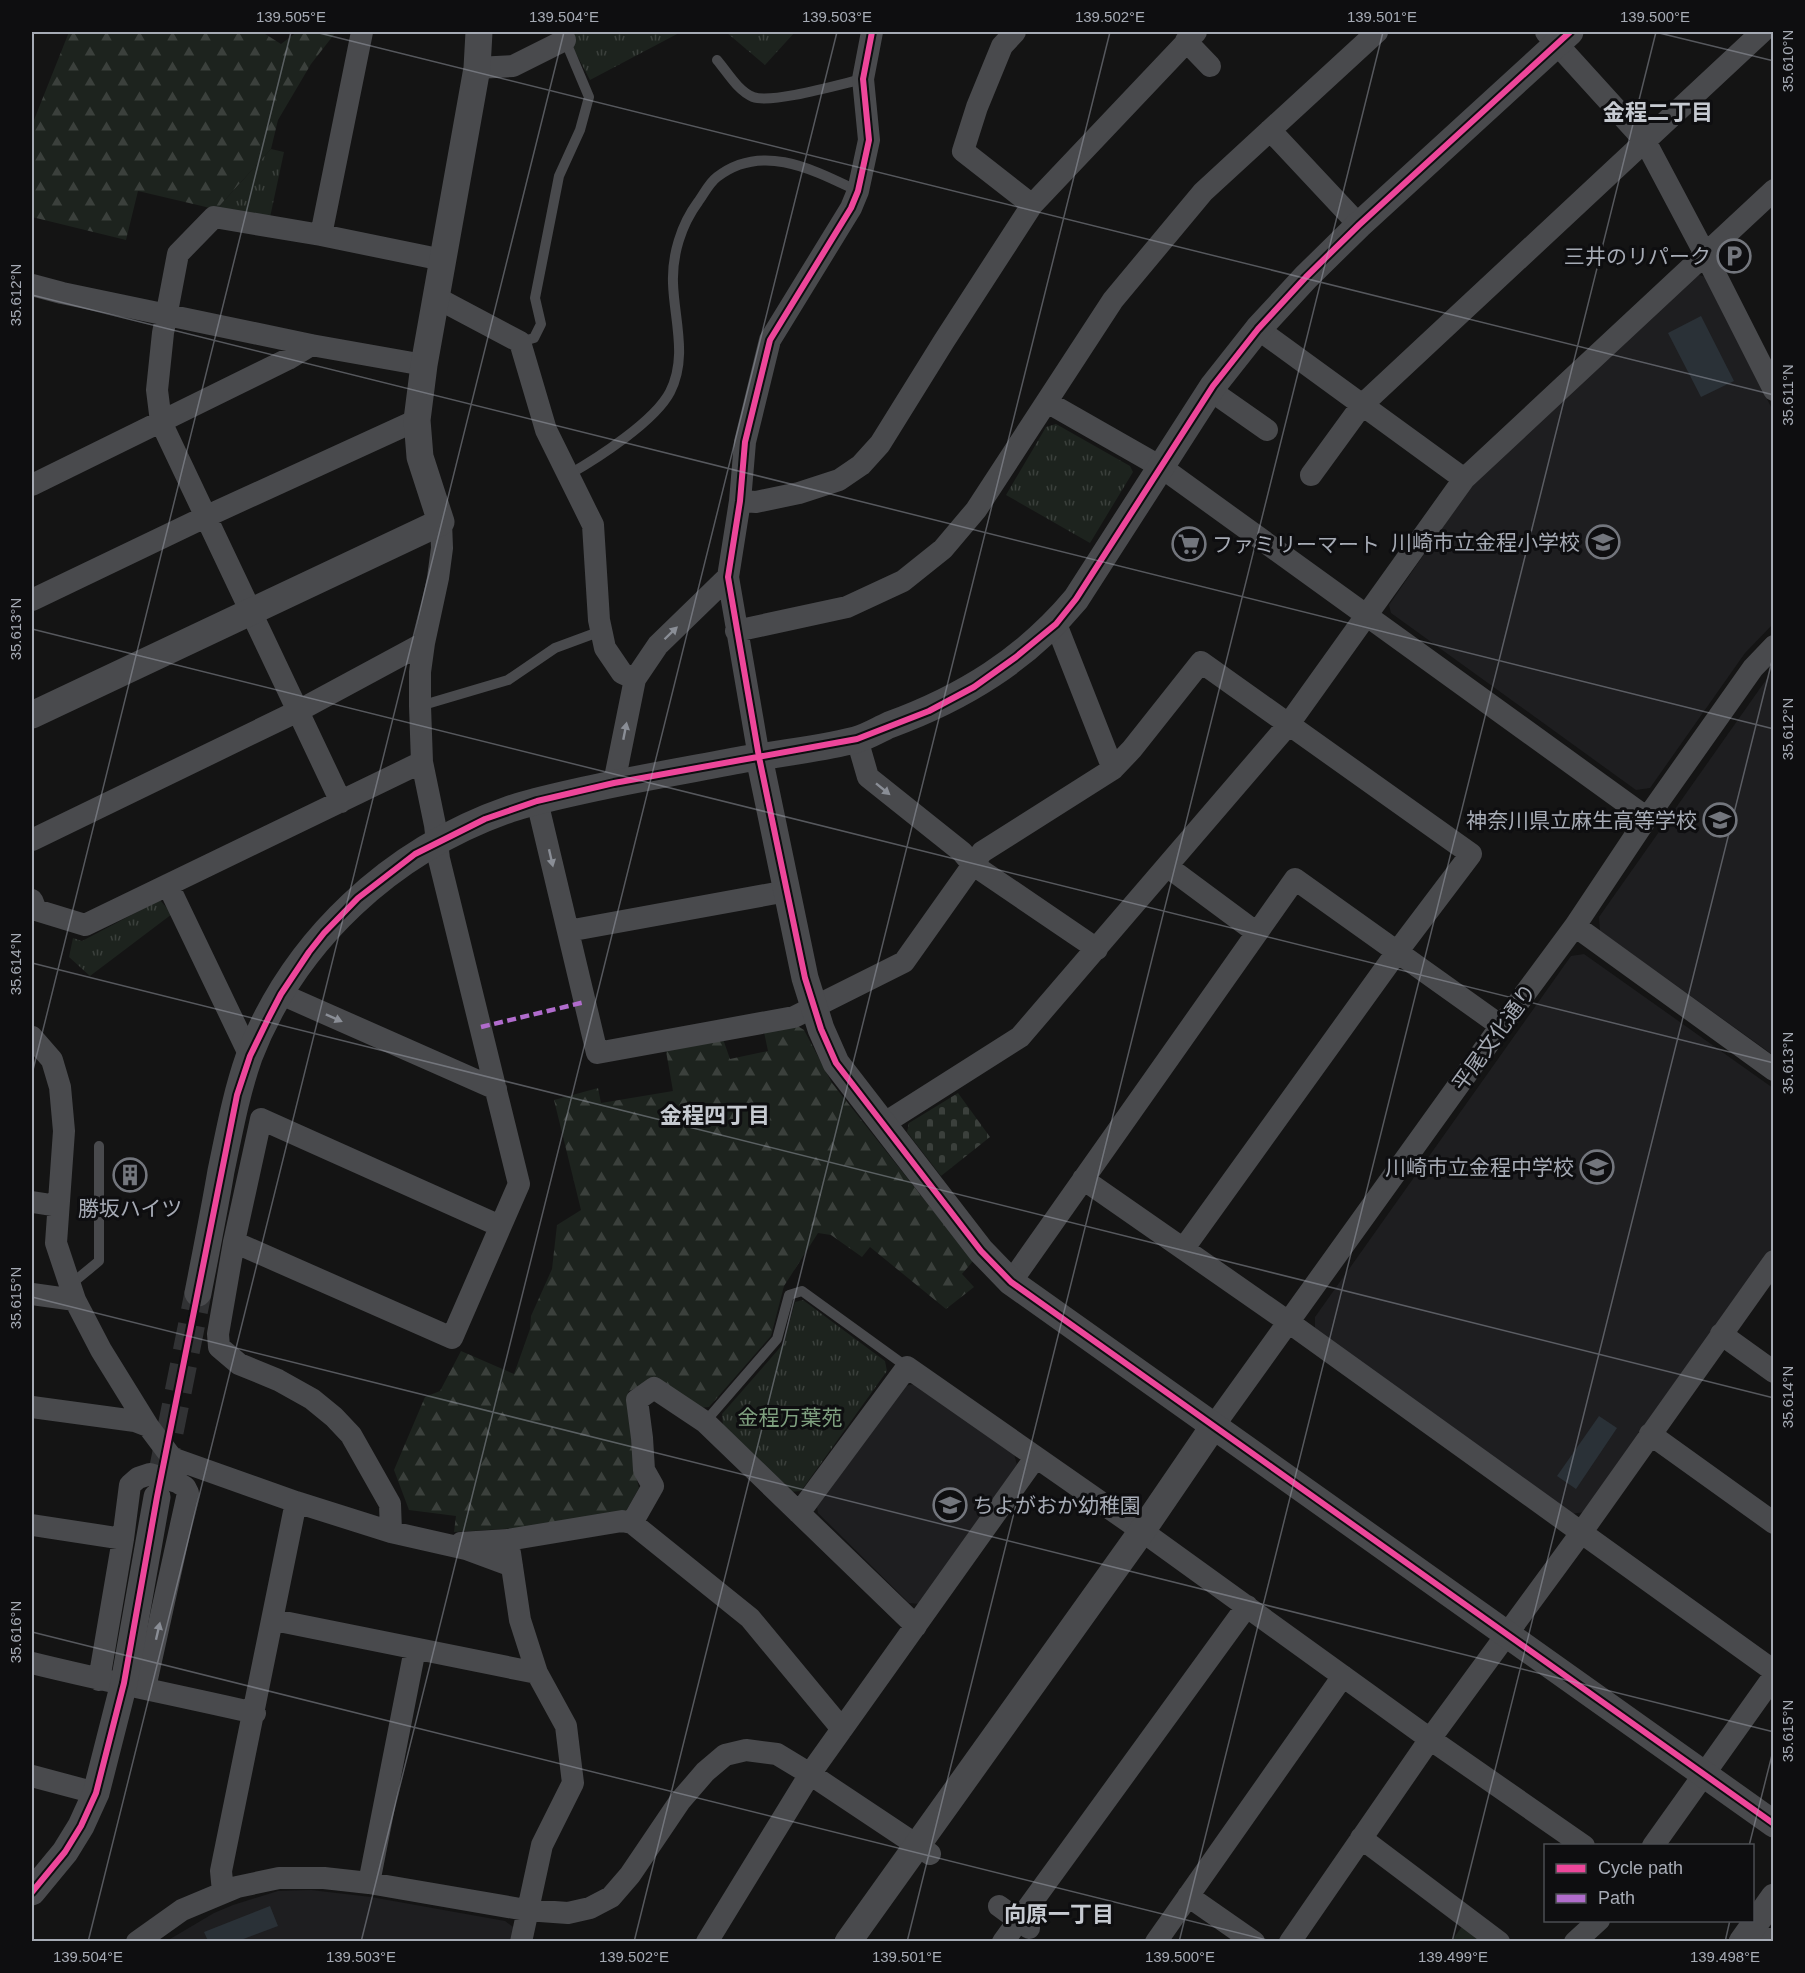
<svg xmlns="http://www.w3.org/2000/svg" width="1805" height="1973" viewBox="0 0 1805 1973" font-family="Arial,'Noto Sans JP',sans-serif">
<defs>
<pattern id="forest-firs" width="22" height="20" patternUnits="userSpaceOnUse" patternTransform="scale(1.5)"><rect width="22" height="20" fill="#1d231e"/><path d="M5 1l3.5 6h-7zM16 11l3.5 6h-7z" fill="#3b403c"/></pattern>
<pattern id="cemetery-stones" width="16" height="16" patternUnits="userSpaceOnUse" patternTransform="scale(1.5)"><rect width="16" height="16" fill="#1d231e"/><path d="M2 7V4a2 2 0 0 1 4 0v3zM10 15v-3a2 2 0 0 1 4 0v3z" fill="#3b403c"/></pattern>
<pattern id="park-tufts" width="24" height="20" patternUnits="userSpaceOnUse" patternTransform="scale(1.5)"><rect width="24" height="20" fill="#1d231e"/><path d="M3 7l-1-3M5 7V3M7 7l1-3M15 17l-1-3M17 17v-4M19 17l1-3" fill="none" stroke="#3b403c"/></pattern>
</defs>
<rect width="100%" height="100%" fill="#141414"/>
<path fill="#1e1e20" d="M1695 274 1706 277 1773 411V624L1745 653 1650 788 1636 790 1391 613 1389 605 1476 479Z
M1773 670V1055L1600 931 1599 917Z
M1584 954 1773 1088V1247L1585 1512 1571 1514 1315 1332V1317L1571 956Z
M915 1384 1014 1454 1017 1465 920 1604 909 1603 818 1513 817 1507 905 1386Z
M311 1890 371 1897 505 1921 516 1929 514 1942H165L214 1913 233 1905 278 1891Z"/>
<path fill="url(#forest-firs)" d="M69 32H262L281 44 297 32H336L311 64 278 120 271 149 215 211 206 207 138 191 126 240 32 217V125Z
M796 1025 804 1030 832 1083 973 1261 962 1274 974 1287 946 1309 870 1247 862 1257 831 1235 818 1233 784 1286 771 1336 709 1407 699 1408 653 1379 628 1392C631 1424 630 1458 639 1488L626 1511 535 1527 454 1532 456 1516 409 1510 394 1470 425 1397 440 1391 461 1351 514 1374 530 1329 531 1316 552 1269 557 1225 581 1210 554 1100 598 1088 601 1103 673 1091 666 1051 723 1039 730 1059 768 1051 764 1032Z"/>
<path fill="url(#cemetery-stones)" d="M958 1093 990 1137 941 1176 907 1132 909 1123Z"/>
<path fill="url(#park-tufts)" d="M575 32H678L679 33 590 80 571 44Z
M726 32H795L765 65Z
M271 149 284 152 269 222 215 211Z
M1056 424 1130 466 1133 472 1090 543 1006 495 1046 427Z
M160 900 172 914 90 976 69 957 73 938 82 941Z
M803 1300 885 1361 887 1371 801 1491 789 1492 723 1426 722 1414 784 1343 795 1302Z
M1463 1925 1486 1942H1451Z"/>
<path fill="#2a3137" d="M1701 316 1734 381 1701 397 1668 333Z
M1599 1416 1617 1428 1576 1489 1557 1476Z
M270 1906 278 1926 238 1941H208L204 1932Z"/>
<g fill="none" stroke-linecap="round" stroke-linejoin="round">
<path stroke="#313234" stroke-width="27" stroke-dasharray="27 14" stroke-linecap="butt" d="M162 1472 198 1293"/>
<path stroke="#494a4d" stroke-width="10" d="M717 60C728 73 738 91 753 97 772 104 841 84 863 79
M520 342 534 338 541 324 535 298 559 176 580 130 589 97 565 40 567 37
M568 475C598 458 655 421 670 392 688 357 674 319 673 283 672 255 681 225 698 202 704 194 709 183 717 177 762 142 814 170 858 191
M420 706 508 680 555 648 601 631
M70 1285 99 1261V1146
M705 1422 777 1339 789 1295 802 1291 907 1367"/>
<path stroke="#494a4d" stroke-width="22" d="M1015 32 1002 46 977 107 963 151 1032 205
M1546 32 1645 141 1705 254 1774 390
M1186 41 1210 66
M477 68 513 66 565 40
M1270 130 1359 225
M321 235 362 32
M32 285 62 293 311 345 424 365
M437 298 520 342 546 430 593 525 599 620 605 648 622 673 635 679
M1258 329 1464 479
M1210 390 1267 430
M1047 402 1161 467 1647 818
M1311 475 1362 405 1762 32
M32 485 288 359 311 345
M740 501 756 502 799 493 839 480 861 465 880 444 944 341 1032 205 1196 32
M32 600 205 517 417 420
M1056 624 1113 769
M736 631 847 607 903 581 943 549 976 510 1113 300 1203 192 1377 32
M857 739 868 777 962 852 972 864 1097 949
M759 757 728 577 740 501 745 442 770 340 851 208 858 191 869 140 863 79 872 32
M614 783 635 679 658 645 728 577
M537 801 597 1053 794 1017 904 962 982 852 1113 769 1132 749 1201 662 1471 854 1397 952 1184 1248
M341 802 161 422 157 390 163 333 178 254 214 217 321 235 443 260
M32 840 298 711 424 643
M1168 867 1257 933
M168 885 250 1056
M32 900 36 910 85 925 422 762
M1575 926 1774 1070
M568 931 787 891
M281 994 496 1089
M32 1037 52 1060 60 1087 64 1131 56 1243 75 1300 101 1350 148 1426 172 1458 296 1502 391 1532 466 1549 512 1566
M883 1124 1020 1037 1288 725 1464 479 1774 190
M1083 1179 1287 1321 1774 1671
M32 1202 58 1206
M234 1242 452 1338 519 1184 439 859 435 825 422 762 420 706V672L424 643 438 578 442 548 441 522
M1011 1282 1295 879 1501 1026
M32 1294 75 1300
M1721 1334 1774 1372
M32 1407 135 1421 148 1426
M1213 1427 1501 1026 1575 926 1647 818 1753 668 1774 646
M1650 1434 1774 1523
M799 1513 907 1367 1142 1531 1430 1739 1584 1846
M632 1523 653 1486 644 1470 642 1438 637 1400 654 1388 705 1422 916 1626
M32 1525 123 1539
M391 1532 390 1504 351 1435 334 1417 312 1399 278 1380 239 1364 219 1347 218 1334 234 1242 261 1119 500 1226
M461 1543 508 1540 622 1521 632 1523 750 1618 842 1729
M510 1553 520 1620 537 1673 566 1726 573 1783 542 1845 521 1942
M274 1620 537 1673
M32 1663C105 1681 180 1696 255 1713
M99 1680 123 1539 130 1485 138 1478 150 1474 177 1482 185 1487 188 1493 145 1688
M32 1776 96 1793
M1361 1838 1499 1942
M1653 1846 1774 1676
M369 1883 415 1649
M223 1892 221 1871 296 1502
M1188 1896 1254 1942
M999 1906 1029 1928
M1744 1939H1774
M137 1942 182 1910 237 1887 279 1878H324L369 1883 526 1910 568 1913 590 1908 611 1897 630 1875 680 1801 705 1772 725 1755 746 1750 777 1754 810 1774 930 1854
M707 1942 810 1774 1035 1458
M1003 1942 1247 1606
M1156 1942 1343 1676
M1290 1942 1430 1739 1581 1533 1774 1261
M1575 1942 1599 1920"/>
<path stroke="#494a4d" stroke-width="27" d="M32 715 441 522 420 457 417 420 424 365 477 68 479 32
M759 757 805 978 821 1029 836 1063 981 1251 1011 1282 1774 1824
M198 1293C206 1252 214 1212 221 1171 229 1133 236 1094 249 1057 294 940 392 850 510 809 531 802 554 797 576 792 632 779 689 770 745 759 782 753 819 749 855 740 867 737 878 730 889 725 963 698 1025 660 1076 599L1213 386 1258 329 1306 277 1359 225 1570 32
M32 1892 65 1852 81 1826 96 1793 124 1683 157 1497
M848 1942 1142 1531 1213 1427
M1742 1942 1774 1897"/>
<path stroke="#b06ccc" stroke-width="4.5" stroke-dasharray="9 4.5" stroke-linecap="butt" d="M481 1027 585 1002"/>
<g stroke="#0e0e10" stroke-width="10">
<path id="cycleway" d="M872 32 863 79 869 140 858 191 851 208 770 340 745 442 740 501 728 577 759 757 805 978 821 1029 836 1063 981 1251 1011 1282 1774 1824
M32 1892 65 1852 81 1826 96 1793 124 1683 157 1497 237 1095 250 1056 268 1019 281 994 309 952 324 933 358 898 415 854 485 819 537 801 614 783 857 739 929 711 974 687 1016 657 1056 624 1076 599 1213 386 1258 329 1306 277 1359 225 1570 32"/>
</g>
<use href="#cycleway" stroke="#ed469a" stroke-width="6"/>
</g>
<defs><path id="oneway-solid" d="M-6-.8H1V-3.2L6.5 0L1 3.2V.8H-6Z" transform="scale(1.5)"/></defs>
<g fill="#8a8e96">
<use href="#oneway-solid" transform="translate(671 633) rotate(-44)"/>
<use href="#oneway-solid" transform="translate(625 731) rotate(-79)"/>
<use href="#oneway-solid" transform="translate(883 789) rotate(39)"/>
<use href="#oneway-solid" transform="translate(551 858) rotate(77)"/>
<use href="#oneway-solid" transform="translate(334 1018) rotate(24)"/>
<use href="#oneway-solid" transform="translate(158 1631) rotate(-77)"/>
</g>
<path fill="none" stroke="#a6abb5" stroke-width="1.5" stroke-opacity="0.45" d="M315 32 1774 395M1655 32 1774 61M32 295 1774 729M32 629 1774 1063M32 963 1774 1398M32 1074 291 32M32 1297 1774 1732M32 1632 1275 1942M1749 1846 1774 1747M88 1942 564 32M361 1942 837 32M634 1942 1110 32M907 1942 1383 32M1179 1942 1656 32M1452 1942 1774 653M1725 1942 1730 1920"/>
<defs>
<g id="parking-ring" transform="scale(1.725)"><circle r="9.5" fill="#0e0e10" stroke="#73767d" stroke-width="1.5"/><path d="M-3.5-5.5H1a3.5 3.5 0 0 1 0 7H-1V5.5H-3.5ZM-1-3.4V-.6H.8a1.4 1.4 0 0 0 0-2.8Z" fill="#73767d"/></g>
<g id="school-ring" transform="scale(1.725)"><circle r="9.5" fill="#0e0e10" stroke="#73767d" stroke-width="1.5"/><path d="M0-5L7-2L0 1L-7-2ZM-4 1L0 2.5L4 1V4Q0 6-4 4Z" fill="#73767d"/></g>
<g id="supermarket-ring" transform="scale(1.725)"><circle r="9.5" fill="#0e0e10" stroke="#73767d" stroke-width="1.5"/><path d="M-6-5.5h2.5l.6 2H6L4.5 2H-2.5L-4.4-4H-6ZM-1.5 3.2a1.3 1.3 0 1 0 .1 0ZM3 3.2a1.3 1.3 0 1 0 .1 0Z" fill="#73767d"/></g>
<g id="building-ring" transform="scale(1.725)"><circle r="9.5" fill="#0e0e10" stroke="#73767d" stroke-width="1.5"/><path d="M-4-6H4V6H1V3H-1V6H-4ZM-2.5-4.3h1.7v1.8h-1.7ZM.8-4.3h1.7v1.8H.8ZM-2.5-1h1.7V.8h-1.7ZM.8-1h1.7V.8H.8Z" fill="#73767d"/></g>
</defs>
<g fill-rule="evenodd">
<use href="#parking-ring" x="1734" y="256"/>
<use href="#school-ring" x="1603" y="542"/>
<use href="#supermarket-ring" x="1189" y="544"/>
<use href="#school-ring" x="1720" y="820"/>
<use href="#school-ring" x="1597" y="1167"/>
<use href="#building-ring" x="130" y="1175"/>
<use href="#school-ring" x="950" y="1505"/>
</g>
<g text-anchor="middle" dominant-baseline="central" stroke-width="6" stroke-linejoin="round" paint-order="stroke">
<g font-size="21" fill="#a6abb5" stroke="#0e0e10" text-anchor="end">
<text x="1711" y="256">三井のリパーク</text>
<text x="1580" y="542">川崎市立金程小学校</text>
<text x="1212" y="544" text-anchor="start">ファミリーマート</text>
<text x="1697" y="820">神奈川県立麻生高等学校</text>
<text x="1574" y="1167">川崎市立金程中学校</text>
<text x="130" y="1208" text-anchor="middle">勝坂ハイツ</text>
<text x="973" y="1505" text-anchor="start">ちよがおか幼稚園</text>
</g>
<g font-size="21" fill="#a6abb5" stroke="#0e0e10">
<text transform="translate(1494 1037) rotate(-54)">平尾文化通り</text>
</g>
<g font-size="21" fill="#7e9f7f" stroke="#0e0e10">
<text x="790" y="1417">金程万葉苑</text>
</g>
<g font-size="22" font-weight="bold" fill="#c6cad1" stroke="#0e0e10">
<text x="1658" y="112">金程二丁目</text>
<text x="715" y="1115">金程四丁目</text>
<text x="1059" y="1914">向原一丁目</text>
</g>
</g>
<rect width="1805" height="1973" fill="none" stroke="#0e0e10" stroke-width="66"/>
<rect x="1544" y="1844" width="210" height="78" fill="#0e0e10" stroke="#4b4d52" stroke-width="1.5"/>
<rect x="1556" y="1864" width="30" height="9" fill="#ed469a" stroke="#4b4d52" stroke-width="1.5"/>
<text x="1598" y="1874" font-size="18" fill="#a6abb5">Cycle path</text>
<rect x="1556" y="1894" width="30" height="9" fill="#b06ccc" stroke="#4b4d52" stroke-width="1.5"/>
<text x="1598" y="1904" font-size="18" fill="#a6abb5">Path</text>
<rect x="33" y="33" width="1739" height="1907" fill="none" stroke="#a6abb5" stroke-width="2"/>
<g font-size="15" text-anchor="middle" fill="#a6abb5">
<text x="291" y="22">139.505°E</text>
<text x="564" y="22">139.504°E</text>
<text x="837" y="22">139.503°E</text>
<text x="1110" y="22">139.502°E</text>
<text x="1382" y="22">139.501°E</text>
<text x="1655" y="22">139.500°E</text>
<text transform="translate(1788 61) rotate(-90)" y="5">35.610°N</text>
<text transform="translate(16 295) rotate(-90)" y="5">35.612°N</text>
<text transform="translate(1788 395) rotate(-90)" y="5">35.611°N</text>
<text transform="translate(16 629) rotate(-90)" y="5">35.613°N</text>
<text transform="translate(1788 729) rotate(-90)" y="5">35.612°N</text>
<text transform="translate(16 964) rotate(-90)" y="5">35.614°N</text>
<text transform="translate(1788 1063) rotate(-90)" y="5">35.613°N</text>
<text transform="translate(16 1298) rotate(-90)" y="5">35.615°N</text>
<text transform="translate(1788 1397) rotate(-90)" y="5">35.614°N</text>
<text transform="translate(16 1632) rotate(-90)" y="5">35.616°N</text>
<text transform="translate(1788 1731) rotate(-90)" y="5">35.615°N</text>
<text x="88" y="1962">139.504°E</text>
<text x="361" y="1962">139.503°E</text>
<text x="634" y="1962">139.502°E</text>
<text x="907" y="1962">139.501°E</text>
<text x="1180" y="1962">139.500°E</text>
<text x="1453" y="1962">139.499°E</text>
<text x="1725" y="1962">139.498°E</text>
</g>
</svg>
